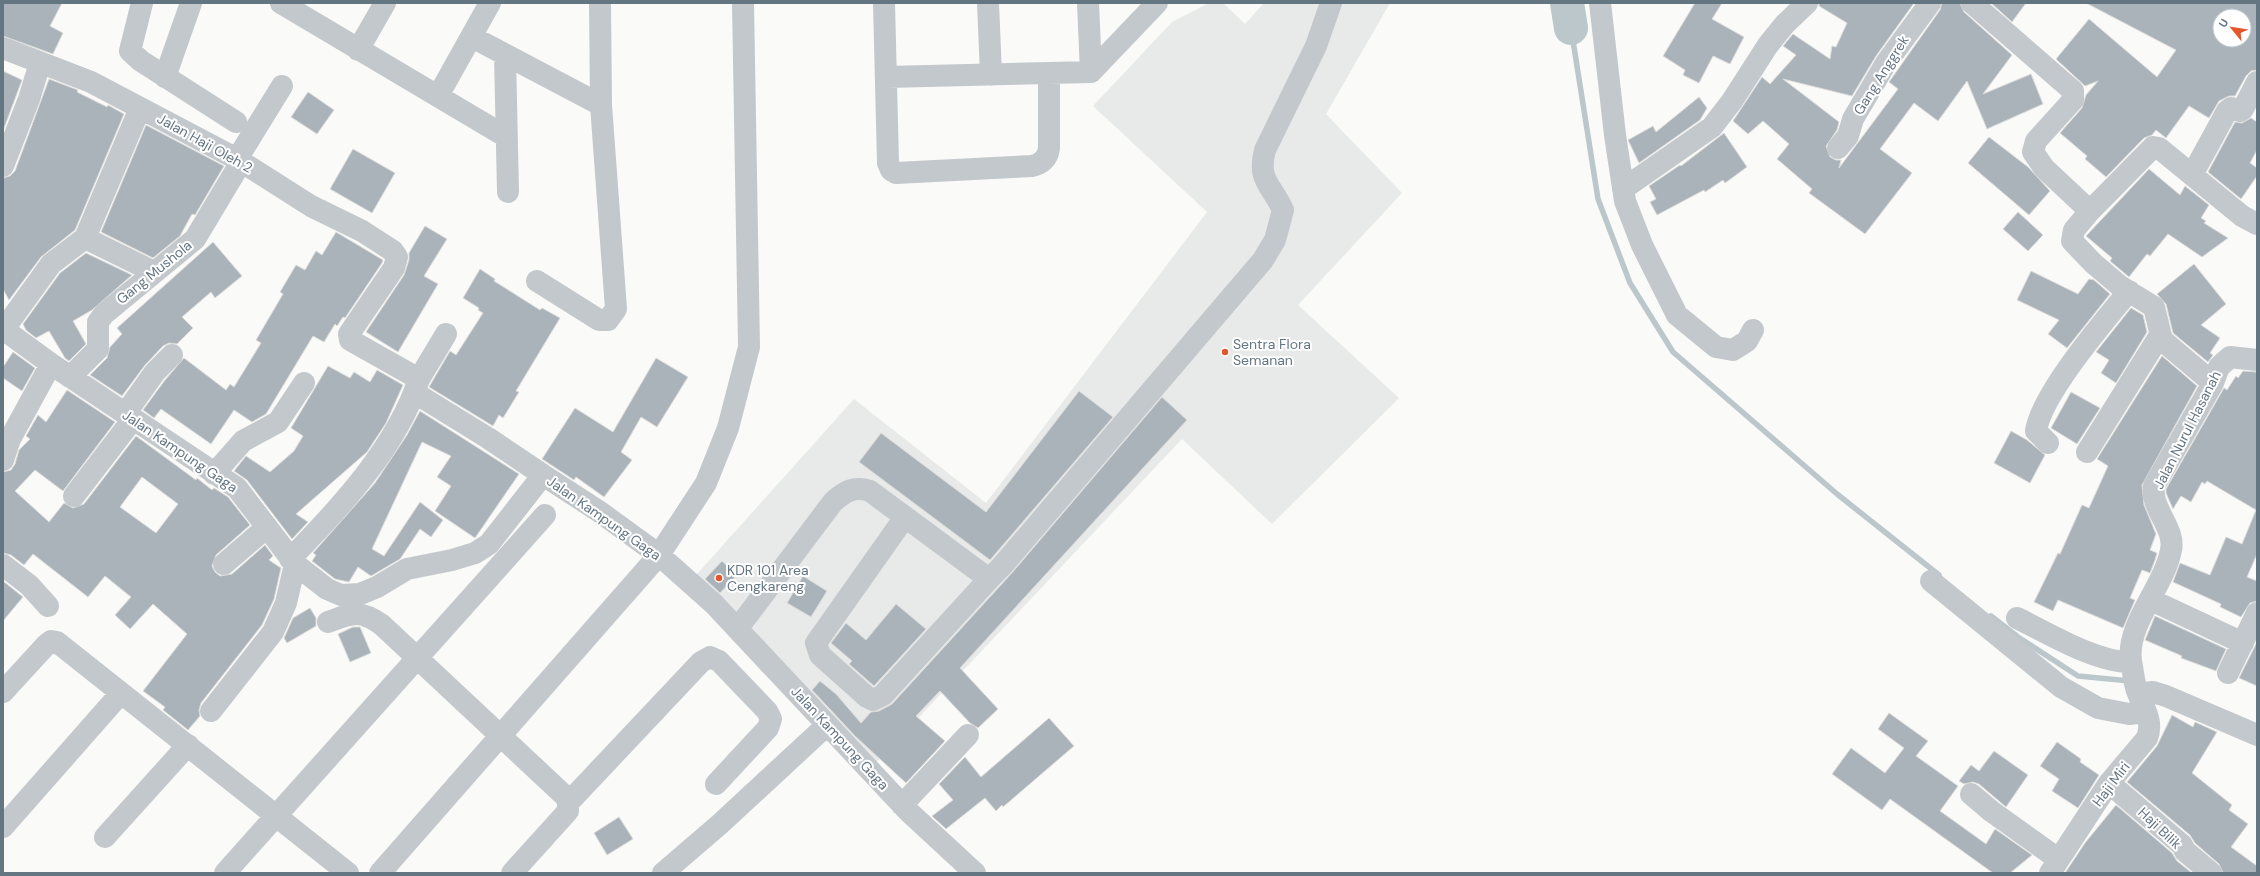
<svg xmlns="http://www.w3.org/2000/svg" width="2260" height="876" viewBox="0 0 2260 876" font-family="'DM Sans',sans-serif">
<rect width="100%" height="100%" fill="#fafaf8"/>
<path fill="#e8e9e9" d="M1264 3H1390L1326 114 1402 193 1298 305 1399 398 1272 524 1182 439 872 767 692 577 697 574 854 399 986 503 1207 212 1093 106 1172 22 1207 4H1224L1245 24Z"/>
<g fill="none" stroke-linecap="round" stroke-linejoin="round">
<path stroke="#bbc7cb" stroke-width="5.5" d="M1571 28 1598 199 1630 283 1673 352 1837 494 1939 575
M1991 616 2018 637 2078 676 2130 681"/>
<path stroke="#bbc7cb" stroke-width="34" d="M1567 3 1571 28"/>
</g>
<path fill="#aab3b9" stroke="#dcdcda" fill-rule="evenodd" d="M3 3H62L50 26 63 33 53 54 3 36Z
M1695 3H1722L1712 19 1744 37 1730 64 1713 56 1699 83 1683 75 1685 70 1663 56Z
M1819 3H1914L1876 56 1852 96 1783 79 1839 122 1837 130 1826 146 1830 157 1836 160H1841L1839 168 1898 89 1889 82 1940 10 1942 3H1960L1964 12 2012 55 1983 94 2031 74 2043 104 1987 129 1967 81 1938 121 1914 103 1880 149 1912 173 1865 234 1809 193 1812 189 1777 159 1789 144 1763 121 1748 134 1733 121 1762 77 1770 84 1796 55 1783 46 1793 34 1830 59 1832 46 1836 47 1847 23 1819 6Z
M1991 3H2026L2012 22Z
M2086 3H2257V70L2251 71 2246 76 2235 96H2229L2219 101 2209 118 2189 106 2166 138 2156 130 2152 135 2144 138 2106 177 2085 159 2087 156 2060 133 2082 108 2086 95 2098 81 2085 86 2056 59 2089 19 2157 77 2176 50ZM2220 16H2244V40H2220Z
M3 71 22 80 3 131Z
M49 79 78 90 77 92 107 107 108 105 124 114 75 230 41 257 9 300 3 289V178L10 176 15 171Z
M308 92 334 110 317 134 291 117Z
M1699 97 1707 108 1700 120 1639 163 1628 140 1653 126 1656 132Z
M2251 118 2257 122V150L2250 163 2257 168V176L2241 199 2208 172 2235 122 2242 123Z
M146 125 224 166 195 215 192 214 180 236 153 258 101 232Z
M1724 133 1747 167 1725 183 1723 180 1705 192 1704 190 1657 215 1650 202 1656 199 1649 186 1680 165 1681 166Z
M1989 137 2028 167 2050 191 2029 215 1968 163Z
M353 149 395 173 372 213 330 189Z
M2149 169 2180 195 2185 186 2209 205 2201 218 2206 221 2204 223 2228 238 2202 257 2168 234 2150 256 2147 254 2129 277 2110 261 2112 258 2086 236Z
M2018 212 2043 235 2028 251 2003 229Z
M425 226 447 239 424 276 438 284 398 352 366 332 404 275 409 260V253Z
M336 232 383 260 382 263 345 318 343 317 337 326 335 324 324 342 313 336 266 414 252 422 234 410 211 444 161 409 154 418 143 410 165 380 184 358 226 390 230 384 234 387 261 343 256 340 283 294 280 292 296 265 305 270 316 251 322 255Z
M213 242 242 276 215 298 211 292 182 317 193 328 177 344 169 343 163 346 145 365 122 396 90 375 107 358 110 347 122 334 117 328Z
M86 253 132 275 92 310 73 321 86 344 69 361 65 358 49 331 36 338 26 330 23 324 60 273Z
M2194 264 2226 304 2201 325 2220 338 2210 353 2213 355 2208 362 2173 333 2166 304 2157 294Z
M480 269 495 279 494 281 540 310 542 308 560 318 516 391 519 392 503 418 499 415 493 426 429 387 450 351 456 355 483 313 478 310 479 308 463 298Z
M2031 271 2078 294 2089 279 2094 280 2110 294 2067 348 2048 334 2059 320 2017 300Z
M2131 308 2143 315 2147 332 2116 383 2101 373 2109 360 2096 352Z
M13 352 35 368 22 391 3 378V367Z
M2162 356 2197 386 2142 485 2144 505 2156 534 2150 550 2157 553 2155 560 2150 573 2142 570 2130 598 2135 600 2123 628 2058 600 2053 611 2034 602 2058 553 2060 554 2082 505 2089 508 2108 466 2097 459Z
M656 358 688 377 657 427 641 417 621 452 632 460 604 497 576 477 574 480 542 459 575 408 613 432Z
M328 366 350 378 354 372 370 382 377 370 403 385 386 423 367 452 296 514 308 522 292 539 247 480 234 471 246 456 270 472 294 451 303 436 291 428Z
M2243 371 2257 372V554L2247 577 2257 581V601L2250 603 2241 617 2220 607 2221 604 2173 582 2180 563 2210 575 2226 537 2242 544 2256 510 2207 481 2205 484 2202 482 2191 502 2181 496 2173 509 2166 493V489L2224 388 2227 390 2236 376 2238 378Z
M67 390 115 422 63 491 35 470 15 491 49 522 64 503 73 508 84 504 136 436 196 480 197 478 212 490 214 488 228 497 250 525 216 555 212 566 215 572 220 576 232 574 265 545 273 556 269 560 281 568 274 599 262 625 201 703 199 710 200 716 188 730 163 710 165 707 143 691 187 634 153 604 130 629 115 615 131 597 105 576 88 597 33 554 24 565 11 555 3 553V472L11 470 15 464 19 450 30 439 26 436 38 415 46 422ZM142 477 178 504 156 533 120 507Z
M1079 391 1113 417 990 560 859 462 881 433 986 512Z
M2071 392 2100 408 2077 444 2051 428Z
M1162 397 1187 420 960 668 998 709 978 728 970 723 940 691 916 716 945 741 906 783 855 736 812 690 820 681 836 694 861 723 871 712 879 711 892 704 1011 574Z
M420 411 519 474 475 538 435 511 451 486 437 477 451 456 422 442 372 549 384 556 420 502 443 520 431 537 420 529 400 559 371 576 358 567 349 582 335 579 312 561 316 555 313 553 375 483 407 435Z
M2011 431 2027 440 2045 455 2030 483 1994 463Z
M722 561 737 575 720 593 705 579Z
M803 576 827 591 811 617 787 603Z
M3 581 23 597 3 621Z
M896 604 926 629 874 686 849 664 852 661 831 643 846 623 866 640Z
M310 608 316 618V626L287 643 284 638 293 618Z
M2155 616 2226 649 2216 671 2181 658 2182 656 2145 640Z
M353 627H360L371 653 350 662 338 634Z
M2257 642V686L2239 678Z
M1889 713 1928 741 1916 756 1958 786 1940 811 1986 844 1995 829 2032 855 2010 873H1993L1890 799 1882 810 1832 774 1851 748 1885 773 1904 748 1878 729Z
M2172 715 2193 727 2195 722 2217 732 2192 773 2232 805 2229 810 2248 824 2231 847 2257 866V873H2223L2219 864 2195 843 2190 835 2127 782 2157 746Z
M1049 718 1074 746 1003 807 1002 805 996 811 985 798 946 829 932 816 953 800 939 784 965 757 981 777Z
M2057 742 2081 759 2080 762 2099 775 2078 808 2052 791 2059 779 2040 766Z
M1994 751 2028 775 2006 807 1979 784 1973 782 1964 784 1959 781 1971 765 1979 771Z
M2116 805 2172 853 2177 861 2192 873H2065L2085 843Z
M619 817 633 839 607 855 594 833Z"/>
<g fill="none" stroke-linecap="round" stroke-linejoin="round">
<path stroke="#c3c8cc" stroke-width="22" d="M142 3 130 51 141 61 236 122
M281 3 505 136
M884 3 888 163 891 170 896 173 1032 166C1042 164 1048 158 1049 148V74
M988 3 991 75
M1088 3 1091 72
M1600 3 1615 135 1625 201 1642 245 1677 315 1716 347 1733 350 1747 341 1753 330
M1972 3 2073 91V100L2036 141 2033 152 2044 168 2090 211 2074 230 2072 241 2093 263 2120 286 2154 307 2162 340 2213 383
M472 37 601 105
M3 48 91 82 237 159 311 206 362 231 393 251 397 257 394 268 349 334 350 340 419 379C397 447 339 509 290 559
M358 50 385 3
M505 55 508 192
M165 77 191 3
M887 77 1091 72 1157 3
M438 96 490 3
M1838 148 1848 136 1853 119 1886 63 1930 3
M237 159 282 86
M3 166 29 99 40 63
M2192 175 2242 216 2257 224
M1623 189 1712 127 1732 101 1768 45 1785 24 1807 3
M2090 211 2153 147 2159 148 2192 175 2227 111 2231 108 2240 111 2243 109 2257 82
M85 238 154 272
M537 281 599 320H608L616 309 601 105 600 3
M3 329 51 364 237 488 295 564 327 589 341 595 360 594 377 587 407 569 452 560 475 553 489 544 543 475 600 512 659 555 714 604 909 812 975 873
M4 329 51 264 85 238 140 108
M70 377 98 349V322L104 314 195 239 241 162
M419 379 446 334
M415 393 488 438 543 475
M125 414 155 372 172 355
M2048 443 2036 431C2041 395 2104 321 2129 291
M2087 452 2160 335
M3 460 10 439 51 364
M214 474 243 441 278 422 304 383
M74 496 133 419
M905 517 816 643 820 655 867 697 873 700 883 695 989 579
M224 564 267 527
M3 565 29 585 48 606
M1931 581 2061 687 2098 708 2129 714 2146 712
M2151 600 2243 643
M2017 618C2048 633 2097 663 2131 662
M328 622C352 613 360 609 382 625L568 799V811L512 873
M738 628 833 502C845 491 854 486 870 491L989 579 1002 566 1263 260 1275 240 1283 210C1271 184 1257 180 1265 150L1316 46 1331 3
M2228 673 2257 613
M3 692 47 644 51 641 57 642 348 873
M2139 694 2153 692 2166 696 2257 735
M211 711 273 632 286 603 295 564
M2109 783 2182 845 2185 851 2211 873
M1971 794 1991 811 2058 859
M569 802 701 662 710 657 719 661 767 711 771 719 768 728 716 784
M902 805 968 735
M3 827 121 693
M105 837 188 745
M225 873 545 515
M380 873 659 555 706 483 728 428 749 347 743 3
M663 873 720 824 827 725
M2050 873 2109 783 2147 738C2154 721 2143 707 2137 691 2134 683 2133 671 2131 661 2126 624 2164 587 2171 550 2176 529 2150 508 2154 486L2213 383 2219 367 2230 357 2257 360"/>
</g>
<g fill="#e4572e" stroke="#fff" stroke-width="1.5">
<circle cx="1225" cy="352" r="4"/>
<circle cx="719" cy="578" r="4"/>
</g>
<g text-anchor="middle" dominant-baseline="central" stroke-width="4" stroke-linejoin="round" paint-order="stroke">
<g font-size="14" fill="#657683" stroke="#fff">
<text transform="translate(1881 75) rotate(-58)">Gang Anggrek</text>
<text transform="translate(205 143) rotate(29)">Jalan Haji Oleh 2</text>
<text transform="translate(154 272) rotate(-39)">Gang Mushola</text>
<text transform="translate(2187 430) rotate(-63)">Jalan Nurul Hasanah</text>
<text transform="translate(180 451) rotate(34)">Jalan Kampung Gaga</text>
<text transform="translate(604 518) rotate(35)">Jalan Kampung Gaga</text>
<text transform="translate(840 738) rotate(47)">Jalan Kampung Gaga</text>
<text transform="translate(2111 784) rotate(-53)">Haji Miri</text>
<text transform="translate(2160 828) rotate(43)">Haji Bilik</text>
</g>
<g font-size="14" fill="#657683" stroke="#fff" text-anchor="start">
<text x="1233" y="344">Sentra Flora<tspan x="1233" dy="16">Semanan</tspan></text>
<text x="727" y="570">KDR 101 Area<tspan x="727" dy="16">Cengkareng</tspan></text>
</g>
</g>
<rect width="2260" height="876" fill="none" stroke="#657683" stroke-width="8"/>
<g transform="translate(2232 28) rotate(300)"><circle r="19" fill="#ffffff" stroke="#c1c8cd"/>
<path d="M0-3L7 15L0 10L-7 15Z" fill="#e4572e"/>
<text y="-6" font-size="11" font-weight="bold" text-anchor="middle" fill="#657683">U</text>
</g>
</svg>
